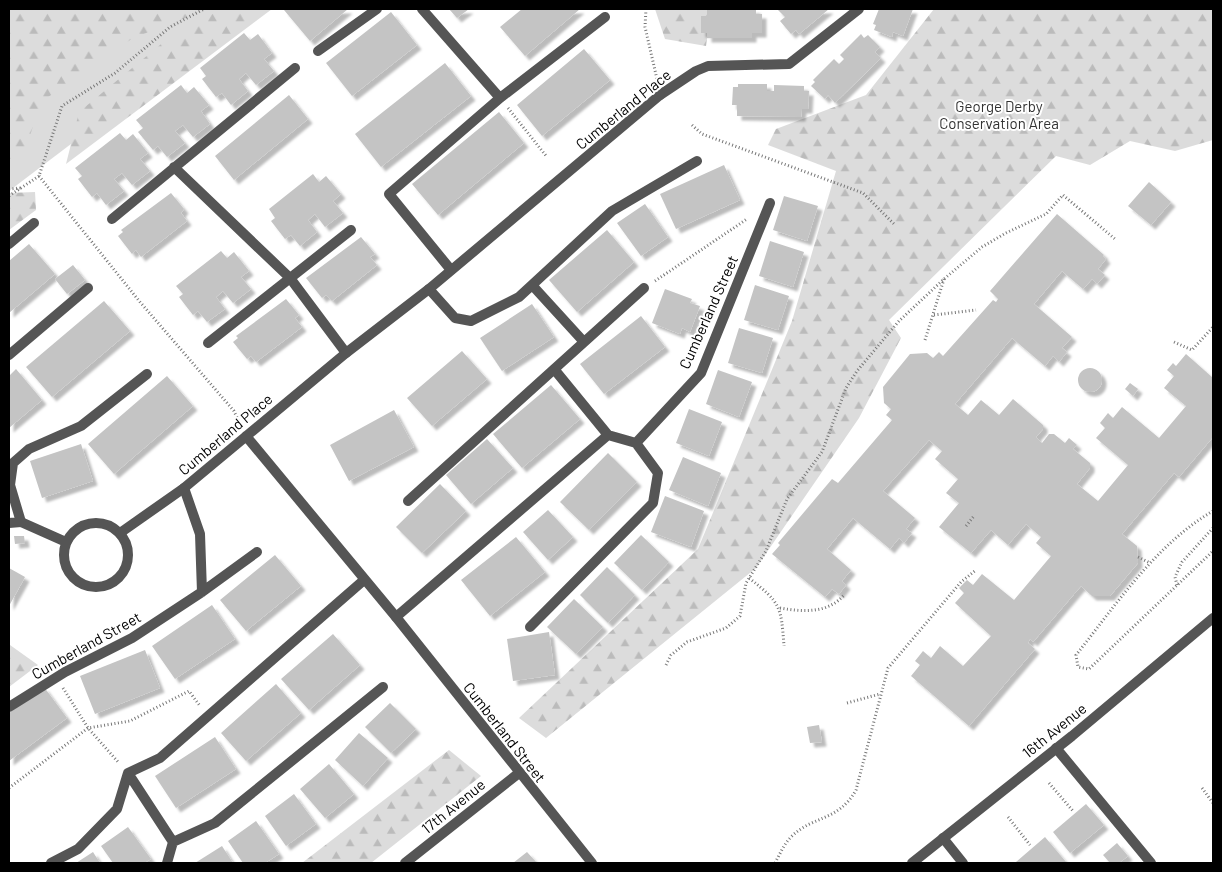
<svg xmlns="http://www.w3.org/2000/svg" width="1222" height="872" viewBox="0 0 1222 872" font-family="Barlow,sans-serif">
<defs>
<pattern id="forest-firs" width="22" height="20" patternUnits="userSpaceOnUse" patternTransform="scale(1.25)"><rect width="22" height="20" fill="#dcdcdc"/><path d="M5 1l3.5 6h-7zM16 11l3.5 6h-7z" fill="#bbb"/></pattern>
<filter id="shadow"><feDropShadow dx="4.5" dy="4.5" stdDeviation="1" flood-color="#0004"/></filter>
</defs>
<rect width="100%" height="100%" fill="#fff"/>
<path fill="#dcdcdc" d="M9 9H249L9 191Z"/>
<path fill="url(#forest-firs)" d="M9 9H209L133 38 41 102 21 163H9Z
M221 9H272L66 164 79 112 166 40Z
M655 9H711L706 46 665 39Z
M934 9H1213V140L1175 151 1130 141 1090 165 1056 156 889 320 901 338 859 418 756 568 546 738 519 718 698 549 792 321 836 171 768 145 776 129 866 95Z
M35 192 36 210 9 230V193Z
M10 645 38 665 9 687V646Z
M449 750 481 776 371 863H302Z"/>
<path fill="#c4c4c4" filter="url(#shadow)" d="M285 9H348L310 41 284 10Z
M449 9H469L457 18Z
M522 9H580L525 56 500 27Z
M707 9H756V14H762V33H752V38H707V33H701V16H707Z
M777 9H829L799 34 796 30 791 34 780 21 785 17Z
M879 9H913L903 36 893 32 892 37 874 30 876 25 873 24Z
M391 12 417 45 352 96 326 63Z
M244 33 250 40 258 34 272 53 264 59 274 71 256 85 246 73 239 79 248 91 231 105 222 93 216 97 202 79 206 76 200 68Z
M861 34 864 38 868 35 880 47 875 52 881 58 835 103 828 95 825 99 811 86 815 82 813 80 834 59 839 64 844 59 840 55Z
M584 49 610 80 542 136 517 105Z
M445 63 471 96 381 167 355 134Z
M738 84H767V91H774V85L804 86V91H809L808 109H802L801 117 737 116V105H732L733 87H738Z
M181 85 187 93 194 87 209 105 201 111 210 124 193 137 183 125 175 131 185 143 167 157 158 146 153 150 138 132 143 128 136 120Z
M289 95 308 119 234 180 215 156Z
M499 112 524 143 438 215 412 184Z
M120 133 126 140 133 134 148 153 140 159 150 171 132 185 122 173 114 179 124 191 106 205 97 193 92 197 78 179 82 176 75 168Z
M724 165 740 200 676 229 660 194Z
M313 174 319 182 326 176 341 194 333 201 343 213 325 227 315 214 308 220 317 232 300 246 291 235 285 239 271 221 275 218 269 209Z
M1149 182 1171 202 1151 225 1128 206Z
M171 193 184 209 181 213 187 221 141 257 136 250 132 254 118 236 123 232 121 230Z
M784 196 818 206 807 241 773 230Z
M645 204 668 237 641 256 617 223Z
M1057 214 1104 255 1103 256 1106 259 1098 269 1105 275 1097 284 1092 279 1083 289 1062 271 1034 304 1072 337 1062 348 1067 352 1059 362 1053 356 1045 366 1012 338 955 404 968 415 981 400 999 415 1013 399 1043 425V429L1036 437 1042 443 1049 434H1054L1065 443 1069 438 1077 445 1073 449 1090 463V468L1077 484 1098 501 1128 465 1096 438 1105 428 1100 423 1108 413 1113 418 1122 407 1159 438 1186 406 1164 388 1174 376 1167 370 1173 363 1176 366 1186 354 1213 378V437L1179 477 1174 473 1122 534 1137 546 1138 563 1110 596H1092L1081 586 1033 642 1030 639 1028 643 1035 649 969 726 911 676 920 665 915 661 923 651 931 658 940 646 963 666 991 636 955 603 964 593 959 588 967 580 973 585 982 574 1014 600 1051 556 1036 543 1041 537 1026 524 1008 545 991 530 971 553 939 527 959 503 946 493 958 479 935 459 942 451 929 440 883 491 915 518 906 529 912 533 904 543 899 538 890 549 853 518 827 549 851 570 842 581 846 585 839 594 832 589 825 597 772 554 780 545 778 543 832 479 838 483 892 420 886 415 891 409 884 403 883 387 910 354 927 353 933 358 939 352 943 356 993 300 996 302 998 299 990 291Z
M607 230 634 262 577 312 549 280Z
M361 237 375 254 370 257 377 265 332 301 326 295 322 298 306 278Z
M770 241 804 252 793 287 759 276Z
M29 244 55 274 9 313V261Z
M221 251 227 258 234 252 249 271 241 277 251 289 233 303 223 291 216 297 225 309 207 322 198 311 193 315 179 297 183 294 176 286Z
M73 265 85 280 67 294 55 279Z
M755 285 789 296 778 330 744 320Z
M665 289 692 299 690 303 700 306 690 332 682 328 680 334 652 323Z
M286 299 299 315 295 318 302 327 256 362 251 356 247 359 233 342 238 338 236 336Z
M104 301 130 331 52 397 26 367Z
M532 304 554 337 502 371 480 338Z
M641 316 665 347 604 394 580 364Z
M739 328 773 338 762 373 728 363Z
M462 351 487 379 432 426 407 398Z
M1078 380a12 12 0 1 1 24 0a12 12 0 1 1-24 0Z
M16 369 42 400 9 428V376Z
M718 370 752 382 739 417 706 404Z
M167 376 193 406 114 474 88 444Z
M1130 383 1138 389 1133 396 1125 389Z
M551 385 580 419 522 468 493 434Z
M689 409 722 422 709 456 676 443Z
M394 410 414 447 349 481 330 445Z
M487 439 513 468 471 504 446 475Z
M81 444 93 481 42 498 30 461Z
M608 453 637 482 589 530 560 502Z
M683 457 721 473 708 506 669 490Z
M440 484 466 511 422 553 396 527Z
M665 496 704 511 691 547 651 532Z
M548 510 573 537 548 560 523 532Z
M641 535 669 562 642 590 614 563Z
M14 536H24L25 543 15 544Z
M516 537 545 572 490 616 461 580Z
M275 555 301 586 246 631 220 600Z
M607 567 635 595 608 623 580 595Z
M9 568 25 577 9 606Z
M574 599 603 627 576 654 547 627Z
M212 605 235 639 175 679 152 646Z
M549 632 555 675 513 681 507 639Z
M333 634 360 665 309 710 281 679Z
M145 650 160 688 95 714 80 676Z
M276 684 301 713 246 761 221 733Z
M44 687 67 718 9 761V713Z
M390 703 416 729 391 753 365 727Z
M819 725 822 742 810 743 807 727Z
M359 733 388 758 363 786 335 760Z
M215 737 236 769 176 808 155 776Z
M329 764 354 794 325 818 300 789Z
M294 794 316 824 286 846 265 816Z
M1086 804 1104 825 1070 853 1053 832Z
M256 821 279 854 265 863H243L228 841Z
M128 827 151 859 144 863H113L101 846Z
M1045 837 1066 862 1017 863 1016 862Z
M1117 843 1128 856 1119 863H1110L1103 855Z
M222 846 233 863H195Z
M93 852 100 863H76Z
M527 852 537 863H513Z"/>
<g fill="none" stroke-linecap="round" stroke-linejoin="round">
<path stroke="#777" stroke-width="3" stroke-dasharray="1 2.5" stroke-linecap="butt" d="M646 9 645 27 657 79
M508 108 547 157
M692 125 702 134 863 193 895 225
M39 176 140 302 234 411 240 424
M9 189 21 188
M9 196 39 176 62 106 115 73 170 27 204 9
M655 281 747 219
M934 315 976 310
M925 340 944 279
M1174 342 1192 350 1213 327
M1213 511C1156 544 1116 605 1076 655L1078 667 1089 669 1213 551
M966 526 974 516
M1138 557 1150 563
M749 578C781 603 781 606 784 646
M1177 585 1175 577 1182 562 1213 528
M780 608C803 612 828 614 845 594
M666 665 671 655 687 642 726 628 740 616 746 583 766 551 787 499 822 452 846 388 857 371 899 321 944 279 982 247 1006 233 1046 214 1063 195 1115 239
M63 688 88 728 119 763
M847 703 880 694
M1049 783 1073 811
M9 788 88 728 130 721 189 691 200 706
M1202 788 1213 803
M1008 817 1030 845
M775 863C780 854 784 844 791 837 813 815 838 822 856 790L888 668 961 582 976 570"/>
<path stroke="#555" stroke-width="10" d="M422 9 500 98
M318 51 377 9
M660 95 696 71 708 66 789 64 859 9
M174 167 290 278 346 353
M112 219 295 68
M451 270 389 194 500 98 605 17
M532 285 584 342
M429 289 455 318 471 321 519 297 612 211 697 161
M208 343 351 230
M636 443 701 373 770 203
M184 488 200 534 202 592
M408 501 644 288
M21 522 66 542
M64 555a32 32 0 1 1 64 0a32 32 0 1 1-64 0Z
M396 617 608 435
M530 627 653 503 658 473 636 443 608 435 554 369
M9 707 65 672 132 638 202 592 257 552
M1056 748 1151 863
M128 773 173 842 167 863
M173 842 215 823 383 687
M51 863 78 849 117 809 128 773 160 758 364 580"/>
<path stroke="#555" stroke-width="10" d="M9 244 34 223
M9 355 88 288
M246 436 396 617 592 863
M9 523 21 522 10 485 13 463 29 449 81 426 147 374
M120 533 184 488 346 353 429 289 660 95
M943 838 963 863
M405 863 519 773"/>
<path stroke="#555" stroke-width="10" d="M912 863 1072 736 1213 618"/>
</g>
<g text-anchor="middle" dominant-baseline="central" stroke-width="4" stroke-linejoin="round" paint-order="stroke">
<g font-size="15" fill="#333" stroke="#fff">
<text x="999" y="106">George Derby<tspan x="999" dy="17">Conservation Area</tspan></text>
</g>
<g font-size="15" fill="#000" stroke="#fff">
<text transform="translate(623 109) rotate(-39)">Cumberland Place</text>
<text transform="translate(708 312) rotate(-66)">Cumberland Street</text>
<text transform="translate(225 434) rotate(-40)">Cumberland Place</text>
<text transform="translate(86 645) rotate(-29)">Cumberland Street</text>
<text transform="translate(1054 730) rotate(-39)">16th Avenue</text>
<text transform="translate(505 732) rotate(52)">Cumberland Street</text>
<text transform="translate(453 806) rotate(-39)">17th Avenue</text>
</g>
</g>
<rect width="1222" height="872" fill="none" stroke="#000000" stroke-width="20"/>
</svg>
